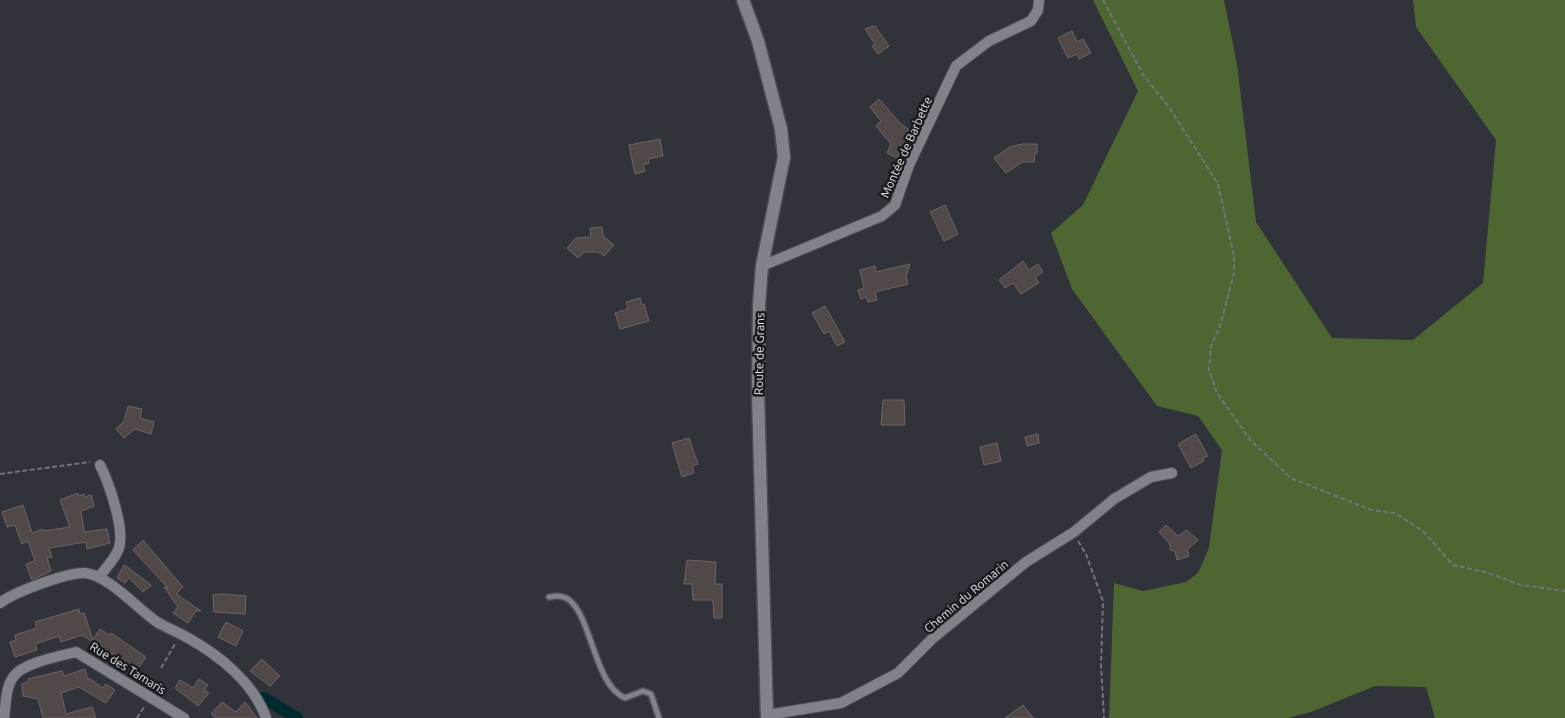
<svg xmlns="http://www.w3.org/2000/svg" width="1565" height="718" viewBox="0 0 1565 718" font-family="Ubuntu,sans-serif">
<rect width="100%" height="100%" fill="#31333a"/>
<path fill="#4e6632" d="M1093 0H1224L1237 64 1256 222 1332 338 1413 340 1483 283 1496 140 1416 27 1413 0H1565V718H1435L1426 687 1375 686 1311 712 1288 718H1109L1114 583 1143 591 1186 582 1198 573 1209 548 1222 450 1198 416 1157 406 1072 289 1051 233 1083 205 1138 91Z"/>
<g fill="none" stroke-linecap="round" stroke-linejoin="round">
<path stroke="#002a2d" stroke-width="12" d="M264 698 297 718"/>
</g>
<path fill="#514947" stroke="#6f6665" d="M875 26 889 46 878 54 872 46 875 44 865 29Z
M1072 31 1077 42 1083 39 1091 53 1079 59 1077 54 1068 58 1058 38Z
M879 99 900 123 909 130 897 158 887 153 891 144 876 126 881 121 870 107Z
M660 139 663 156 648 159 649 163 643 165 645 171 635 174 629 145Z
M1022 144H1037V153H1035L1034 162H1022L1006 173 994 158 1010 147Z
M945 205 958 234 944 241 930 212Z
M602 227 603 236 614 245 604 256 598 252H584L578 258 567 248 576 238 591 237 590 228Z
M1023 261 1029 270 1038 264 1043 272 1035 277 1039 283 1021 294 1013 283 1005 288 999 280Z
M910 264 906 276 908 284 875 292 877 300 868 302 866 297 861 299 858 290 864 288 860 270 875 266 876 272Z
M640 298 642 305 644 304 649 321 620 329 615 313 628 309 626 302Z
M825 306 845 342 837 346 829 331 824 334 812 313Z
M883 400H904L905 425H881Z
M128 406 142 409 140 418 154 422 151 434 135 429 124 438 116 429 124 421Z
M1038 434 1039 443 1027 446 1025 437Z
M1196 434 1208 456 1203 458 1204 461 1191 468 1178 444Z
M689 438 698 464 692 466 694 473 682 477 672 443Z
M997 443 1001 461 984 465 980 447Z
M78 493 79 496 84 494 85 497 91 495 94 506 81 511 84 532 107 529 110 543 87 549 86 542 49 548 52 557 47 558 51 571 32 580 26 564 35 561 28 541 22 544 15 525 7 527 2 512 23 505 32 533 43 529 44 531 70 527 60 500Z
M1166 525 1178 536 1187 530 1198 540 1187 550 1189 556 1177 560 1175 551 1170 550V544L1159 532Z
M143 540 183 587 176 594 201 611H196L188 623 173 613 178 607 164 587 168 588 133 550Z
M687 560 716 562 715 584H722V618H714L713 600H693L692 584H684Z
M124 565 126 566 151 585 143 592 129 578 125 583 117 578Z
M223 594 246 596 245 614 214 612 213 595Z
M79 609 80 614 84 613 93 640 100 629 109 635 111 633 146 657 137 670 82 635 61 642 59 636 35 644 37 650 15 657 10 642 16 640 15 635 37 628 35 622Z
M226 622 243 631 236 646 218 637Z
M262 659 280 676 270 686 250 671Z
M85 669 87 677 103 688 106 684 115 690 106 703 79 687 61 693 66 714 92 707 96 718H43L38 699 23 696 22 684 29 681 28 679 62 671 64 676Z
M199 679 208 685 204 690 209 693 198 706 175 688 180 680 193 688Z
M222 702 236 712 245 702 257 718H216L211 714Z
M1023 705 1033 718H1005Z"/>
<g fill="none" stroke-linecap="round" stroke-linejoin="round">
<g stroke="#4d4f54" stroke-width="8">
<path id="service" d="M549 597C556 596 562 595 568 599 592 616 594 685 625 698L643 691 651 694 659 718"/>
</g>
<g stroke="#4d4f54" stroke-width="12">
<path id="minor" d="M762 266 882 216 895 205 909 165 956 66 989 41 1031 21 1038 10 1039 0
M99 577C105 569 116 558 119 548 125 529 109 483 100 465
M0 603C14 592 68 572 85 573 108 575 138 609 157 622 167 628 178 632 188 638 219 655 254 683 266 718
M767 715 841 703 898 673 932 639 1026 562 1074 532 1114 499 1151 477 1172 473
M4 718C6 705 5 687 14 676 23 663 60 656 76 652L184 718"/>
</g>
<g stroke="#4d4f54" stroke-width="15">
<path id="tertiary" d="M743 0 758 41 781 129 784 157 762 266 759 305 758 394 767 718"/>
</g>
<path stroke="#73757b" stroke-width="2" stroke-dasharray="5 2.5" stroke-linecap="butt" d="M1103 0 1144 76 1169 107 1218 184 1234 256V273L1220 326 1211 346 1209 370 1217 393 1251 441 1291 478 1371 510 1395 513 1423 531 1453 565 1485 572 1521 585 1565 591
M0 474 90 462
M1078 541 1086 554 1103 601 1101 665 1104 718
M161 668 175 644
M137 718 144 707"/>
<use href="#service" stroke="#81838b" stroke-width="5"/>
<use href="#minor" stroke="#81838b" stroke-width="10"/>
<use href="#tertiary" stroke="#81838b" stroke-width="12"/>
</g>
<g text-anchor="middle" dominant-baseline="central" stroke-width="5" stroke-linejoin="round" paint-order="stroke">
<g font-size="12" fill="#e1e2e6" stroke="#1a1b1e">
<text transform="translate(906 147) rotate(-66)">Montée de Barbette</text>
<text transform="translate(759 354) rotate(-89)">Route de Grans</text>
<text transform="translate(966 596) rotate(-40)">Chemin du Romarin</text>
<text transform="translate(128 668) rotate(32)">Rue des Tamaris</text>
</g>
</g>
</svg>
